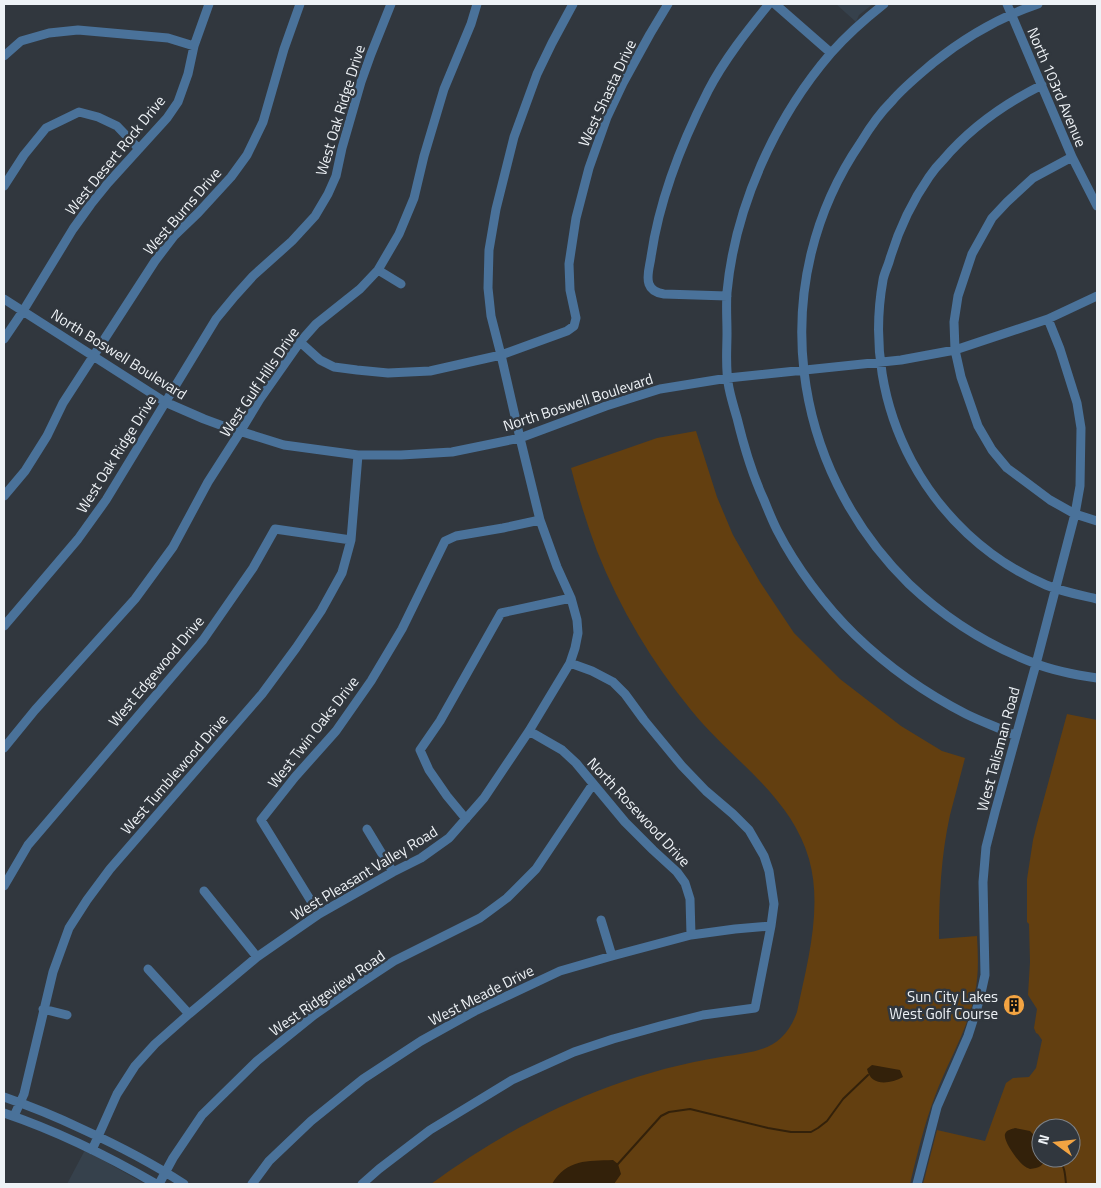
<svg xmlns="http://www.w3.org/2000/svg" width="1101" height="1188" viewBox="0 0 1101 1188" font-family="'Titillium Web',sans-serif">
<rect width="100%" height="100%" fill="#31373e"/>
<path fill="#36414c" d="M836 4H873L859 15 856 22Z
M85 1150 145 1184H67Z"/>
<path fill="#633f10" fill-rule="evenodd" d="M696 431 717 497 733 535 760 582 794 633 840 679 901 726 942 751 965 758C960 777 955 796 950 815 941 855 939 898 939 939L977 936C978 955 979 974 975 993 968 1030 948 1061 935 1096 924 1125 917 1155 910 1184H431C517 1121 615 1074 721 1057 757 1051 783 1051 797 1012 807 964 823 908 809 859 791 795 730 759 691 710 652 662 620 609 597 551 587 524 578 496 571 468L657 438Z
M1067 714 1097 720V1184H923L937 1130 985 1141 1006 1083 1013 1078 1029 1077 1036 1068 1042 1040 1038 1034 1036 1033 1034 1028 1037 1009 1028 995 1030 962 1029 924 1027 922V879L1033 840 1037 824ZM1041 1128H1071V1158H1041Z"/>
<path fill="#33210a" d="M872 1065 900 1070 903 1077C890 1084 871 1087 867 1069Z
M1015 1128 1030 1131 1041 1142V1158H1046C1043 1166 1039 1168 1030 1169 1028 1168 1025 1167 1023 1165 1018 1161 1003 1141 1005 1134 1006 1130 1012 1129 1015 1128Z
M613 1160 618 1164 621 1174 614 1184H552C567 1159 587 1161 613 1160Z"/>
<g fill="none" stroke-linecap="round" stroke-linejoin="round">
<path stroke="#33210a" stroke-width="2" d="M1057 1158C1065 1165 1065 1174 1066 1184
M617 1165 661 1116 669 1112 690 1109 768 1128 791 1132H811L818 1128 827 1121 843 1099 868 1075"/>
<path stroke="#4a729a" stroke-width="9" d="M775 4 831 53
M884 4C865 19 847 35 831 53 775 118 735 207 727 292 726 306 727 320 727 333 727 351 725 370 729 388 731 398 734 408 737 418 744 447 752 474 764 500 768 510 772 520 777 530 796 567 825 606 855 635 888 667 925 693 966 714 982 722 1000 728 1016 736
M1007 4 1072 157 1097 206
M1038 4C1000 17 964 38 933 63 919 75 904 87 892 101 880 113 870 127 861 142 765 282 789 466 909 584 945 618 987 645 1034 663 1054 671 1076 675 1097 678
M4 56 21 41 49 33 78 30 168 38 194 46
M1042 85C1004 104 971 127 943 160 938 165 933 171 929 177 911 203 898 231 889 262 887 268 884 274 883 280 860 407 928 534 1046 585 1063 592 1080 595 1097 599
M1072 157 1033 178 1007 202 992 218 972 254 958 296 954 322 955 350 961 377 978 426 992 450 1007 468 1050 500 1075 514 1097 521
M4 186 24 155 46 128 79 112 98 117 117 126 139 149
M378 270 401 284
M727 296 664 294C657 293 651 290 649 284 646 276 650 265 651 257 659 201 682 142 708 91 724 60 747 31 769 4
M4 299 165 402 204 419 223 426 284 445 358 455H401L452 452 520 438 606 406 660 389 728 378 901 360 955 350 1048 319 1097 296
M4 339 23 311 73 229 91 204 108 183 167 118 178 102 188 74 194 46 209 4
M300 342 320 360 334 367 357 370 388 373 430 371 501 355 567 331 574 326 576 318 570 290 569 264 576 218 589 168 607 117 623 83 650 34 668 4
M4 496 25 471 47 436 63 403 155 261 174 236 198 213 231 177 247 155 263 122 284 49 300 4
M4 626 78 539 106 500 216 319 235 296 253 276 292 241 315 216 328 194 336 176 342 148 361 82 371 54 391 4
M529 731 562 750 576 763 625 822 653 850 677 872 685 883 690 899 691 935
M4 748 35 710 135 599 173 547 208 482 240 432 260 399 300 342 316 324 360 289 378 270 399 234 414 198 424 156 444 89 471 24 477 4
M466 819 447 796 429 770 420 750 440 721 501 613 571 598
M367 829 393 872
M4 886 28 845 203 640 253 568 275 529 351 540
M204 891 257 957
M319 914 261 820 295 777 336 731 371 681 402 629 445 541 456 536 503 528 540 520
M601 920 612 956
M148 969 189 1014
M43 1009 67 1015
M4 1097C30 1106 57 1117 82 1129 117 1145 152 1163 184 1184
M4 1113C57 1131 108 1156 156 1184
M14 1116 24 1094 53 972 69 928 87 900 110 869 262 694 296 648 321 611 342 573 351 540 358 455
M92 1150 117 1094 135 1066 155 1044 189 1014 257 957 319 914 393 872 421 858 449 838 484 798 529 731 570 663 575 648 578 633 577 620 571 598 557 567 540 520 520 438 501 355 491 316 488 288 489 250 496 209 514 137 537 74 552 43 573 4
M159 1184 173 1158 202 1115 257 1061 314 1015 350 990 394 961 480 918 507 898 536 869 593 784
M252 1184 269 1161 311 1121 363 1079 421 1041 475 1011 560 971 612 956 691 935 735 929 771 926
M362 1184 379 1169 430 1130 512 1080 574 1052 613 1039 660 1026 703 1015 755 1008 771 926 774 904 769 871 764 856 749 830 733 814 706 791 682 766 644 720 625 694 613 682 592 671 570 663
M917 1184 937 1107 968 1036 977 1008 981 993 985 975 983 882 986 847 995 812 1036 664 1075 514 1080 486 1081 428 1077 403 1060 349 1048 319"/>
</g>
<defs>
<g id="building-disc" transform="scale(1.125)"><circle r="9.5" fill="#f3a442" stroke="#31373e"/><path d="M-4-6H4V6H1V3H-1V6H-4ZM-2.5-4.3h1.7v1.8h-1.7ZM.8-4.3h1.7v1.8H.8ZM-2.5-1h1.7V.8h-1.7ZM.8-1h1.7V.8H.8Z" fill="#111"/></g>
</defs>
<g fill-rule="evenodd">
<use href="#building-disc" x="1014" y="1005"/>
</g>
<g text-anchor="middle" dominant-baseline="central" stroke-width="5" stroke-linejoin="round" paint-order="stroke">
<g font-size="15" fill="#eef2f6" stroke="#31373e">
<text transform="translate(1057 87) rotate(67)">North 103rd Avenue</text>
<text transform="translate(607 93) rotate(-65)">West Shasta Drive</text>
<text transform="translate(340 110) rotate(-73)">West Oak Ridge Drive</text>
<text transform="translate(115 155) rotate(-51)">West Desert Rock Drive</text>
<text transform="translate(182 211) rotate(-49)">West Burns Drive</text>
<text transform="translate(119 354) rotate(32)">North Boswell Boulevard</text>
<text transform="translate(259 382) rotate(-56)">West Gulf Hills Drive</text>
<text transform="translate(578 402) rotate(-18)">North Boswell Boulevard</text>
<text transform="translate(116 454) rotate(-58)">West Oak Ridge Drive</text>
<text transform="translate(156 671) rotate(-50)">West Edgewood Drive</text>
<text transform="translate(313 732) rotate(-52)">West Twin Oaks Drive</text>
<text transform="translate(998 749) rotate(-75)">West Talisman Road</text>
<text transform="translate(174 774) rotate(-49)">West Tumblewood Drive</text>
<text transform="translate(639 812) rotate(47)">North Rosewood Drive</text>
<text transform="translate(364 873) rotate(-31)">West Pleasant Valley Road</text>
<text transform="translate(327 993) rotate(-35)">West Ridgeview Road</text>
<text transform="translate(481 995) rotate(-27)">West Meade Drive</text>
</g>
<g font-size="15" fill="#eef2f6" stroke="#31373e" text-anchor="end">
<text x="998" y="996">Sun City Lakes<tspan x="998" dy="17">West Golf Course</tspan></text>
</g>
</g>
<rect width="1101" height="1188" fill="none" stroke="#eef2f6" stroke-width="10"/>
<g transform="translate(1056 1143) rotate(285)"><circle r="24" fill="#31373e" stroke="#7d8288"/>
<path d="M0-4L9 19L0 12L-9 19Z" fill="#f3a442"/>
<text y="-8" font-size="14" font-weight="bold" text-anchor="middle" fill="#eef2f6">N</text>
</g>
</svg>
